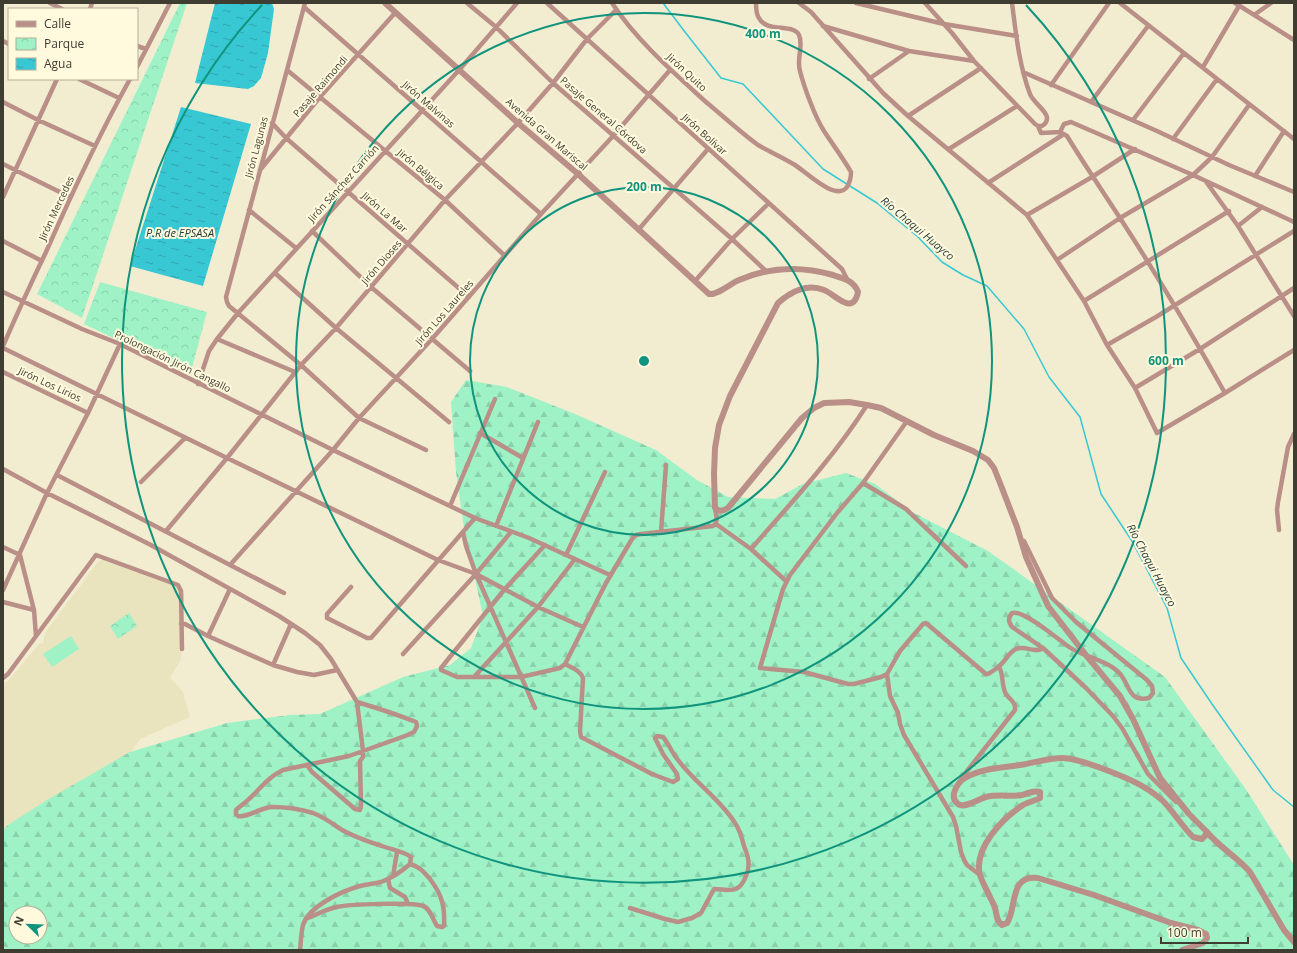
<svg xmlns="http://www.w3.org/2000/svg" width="1297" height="953" viewBox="0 0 1297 953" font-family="'Open Sans',sans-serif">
<defs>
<pattern id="forest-firs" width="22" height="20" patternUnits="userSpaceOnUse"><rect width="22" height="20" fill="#9ef2c6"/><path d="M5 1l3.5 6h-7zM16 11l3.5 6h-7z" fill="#89d0ab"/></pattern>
<pattern id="park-crowns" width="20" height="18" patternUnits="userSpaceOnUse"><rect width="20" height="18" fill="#9ef2c6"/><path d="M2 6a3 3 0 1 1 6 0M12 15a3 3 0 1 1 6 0" fill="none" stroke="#89d0ab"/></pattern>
<pattern id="water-ripples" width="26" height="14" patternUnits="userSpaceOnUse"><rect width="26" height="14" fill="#38c8d4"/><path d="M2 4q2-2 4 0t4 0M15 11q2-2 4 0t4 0" fill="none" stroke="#31a4ad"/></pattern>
</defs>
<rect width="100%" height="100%" fill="#f2edd0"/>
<path fill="#e9e3be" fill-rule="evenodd" d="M106 558 179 587 184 594 181 659 170 678 183 692 190 717 140 739 98 801 190 950H3V683L7 682 40 643 43 644 45 633 98 562ZM16 913H40V937H16Z"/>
<path fill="#9ef2c6" d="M71 636 79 649 52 667 43 654Z"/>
<path fill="url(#forest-firs)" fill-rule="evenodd" d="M466 380 507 387 575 414 656 450 697 480 728 497 775 499 803 484 846 473 875 484 914 513 988 551 1165 677 1245 788 1294 865V950H3V830L8 825 47 800 130 752 227 723 290 715 320 714 403 677 450 665 471 648 483 616 464 528 456 472 451 402ZM16 913H40V937H16Z"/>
<path fill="url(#park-crowns)" d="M180 3H187L82 318 37 294Z
M100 282 207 312 190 375 84 324Z
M129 613 137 626 118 639 110 626Z"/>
<path fill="url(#water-ripples)" d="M215 3H272L274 9 268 53 261 78 254 86 248 89 195 83Z
M181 107 251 124 203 286 130 266Z"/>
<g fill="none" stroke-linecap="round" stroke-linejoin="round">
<path stroke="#38c8d4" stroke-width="1.5" d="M663 3 685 32 721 78 743 84 823 169 877 203 918 237 942 262 963 275 987 286 1024 329 1049 377 1080 417 1101 494 1132 541 1167 608 1181 658 1212 704 1273 790 1294 807"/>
<path stroke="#b98f87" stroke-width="4.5" d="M50 3 62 9
M305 3 226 297 227 302 229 306 301 365 359 418 426 450
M467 3 496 27 553 83 732 239 766 271
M547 3 842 269 848 281
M612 3C637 41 673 72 706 102 723 116 740 132 758 145 770 152 784 158 795 165 806 172 836 202 847 187 850 182 851 178 851 172 843 158 833 145 824 131 815 117 804 87 800 71 796 59 804 45 799 35 794 23 766 33 759 18 756 14 756 8 756 3
M799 3 811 12 883 93 908 116 1027 215 1084 301 1107 345 1135 388 1157 433 1225 393 1294 350
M856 3 944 24 1017 36
M925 3 952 33 974 61 1035 124 1038 126H1042C1057 116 1034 105 1030 94 1019 65 1016 34 1012 3
M1120 3 1294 139
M1235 3 1294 40
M304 7 541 214
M90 9 92 3
M1254 15 1271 3
M823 26 909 51 974 61
M3 41 9 44
M137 46 146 49
M137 67 170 3
M1203 67 1239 6
M287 70 445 200 504 255
M1023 72 1157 131 1229 165 1294 192
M79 79 119 98
M869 79 909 51
M1051 85 1109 3
M3 102 38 120 95 146
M1091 102 1148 26
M908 116 981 68
M1133 120 1184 53
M272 123 286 138 469 297
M1038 126 1041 133 1060 132 1067 136C1084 164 1102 190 1120 218 1157 275 1192 334 1225 393
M1060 132 1064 124 1071 122 1193 175 1294 222
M1173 139 1217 79
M949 149 1017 106
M3 164 70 197
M260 170 320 97 395 13
M1255 176 1284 131
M988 183 1064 134
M1207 183 1238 226 1294 316
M3 197 57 79
M249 210 296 248
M1027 215 1092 177 1135 149
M1238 226 1262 207
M639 229 708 149
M312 231 371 287 470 371
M3 241 42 261
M1057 260 1120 218 1193 175 1212 157 1249 105
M275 273 336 328 449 422
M695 281 732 239 769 203
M3 292 82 329 120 344 333 450 475 518 529 538 610 575
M1084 301 1229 211
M217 339 295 372
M1107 345 1156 317 1294 231
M3 346C17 314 31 283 46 252 72 193 99 135 130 79
M3 348 227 458 438 560 476 574 538 607 583 627
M3 372 88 413
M198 384 209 351 217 339 238 313 460 69 517 3
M1135 388 1200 349 1294 288
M907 421 863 483 837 513 790 575 783 589 760 668 804 672 848 684H854L881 677 887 674 900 651 923 624 926 623 986 674H988C991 672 995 670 998 667 1005 662 1008 653 1016 649 1026 645 1035 654 1043 648
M480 433 523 458
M3 469 47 493 149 544 279 616 305 633 320 645 331 659 357 702 363 751V757L360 761 361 806 360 810 355 809 312 772 307 765
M57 475 284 593
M141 482 185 438
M863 483 906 509 966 566
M450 506 495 399
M716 524 751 549 786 581
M496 526 538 422
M1279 530 1277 510 1278 502 1288 447 1294 434
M166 531 227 458 301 365 336 328 445 200 518 123 553 83 587 39 616 10
M463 532 466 546 476 574 535 708
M661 532 666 465
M1024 541 1052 598 1076 622 1147 680 1152 686 1153 693 1149 698C1129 702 1130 687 1121 675 1109 660 1085 658 1069 647 1059 640 1023 609 1012 613 1008 618 1008 621 1012 627L1043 648 1086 688 1113 716 1122 728 1148 774 1176 802
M545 545 504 590 441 668V670L457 677H521L560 668 565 664 606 583 632 539 636 535 641 534 713 526C719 522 716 515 715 508
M3 547 20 555 34 610 36 636
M751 549C791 503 834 457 867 405
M566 555 605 472
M230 565 333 450 359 418 432 339 541 214 614 135 670 70
M351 587 327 614V618L367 638H371L475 518
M230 589 208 636 273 665 297 672 314 675 337 670
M3 590 47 493 88 413 120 344
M3 602 34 610
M181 624H185L208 636
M403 654 476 574 511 532
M565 664C572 668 580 670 583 678L580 731 581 737 652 774 673 782 678 779 677 774 663 754 655 738 657 736 663 737C669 744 672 753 678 760 695 783 720 799 735 823 740 830 742 838 744 846 748 856 751 865 746 876 739 894 731 890 714 889L701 913 692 918 678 922 665 919 630 908
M273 665 291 624
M887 674 890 696 898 713 900 724 904 735 953 817 956 826 961 852 964 860 967 865 980 875
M474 677 538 607 575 559
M3 678 8 674 96 555 178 585 181 591 182 649
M961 780 967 771 1015 710C1016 702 1010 700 1006 694 1001 686 1004 674 999 667
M393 876 397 852
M388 879 390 888 405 897 408 904
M308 918C318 914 326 909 337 907 350 904 413 902 423 906 430 908 433 920 437 926L442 927 444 926C445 906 442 895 430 879 423 871 420 867 410 864
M300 950C301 942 301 933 303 925 309 906 342 891 360 886 367 884 374 884 381 882 392 878 402 871 410 864L411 857C406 852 390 849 382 846 369 842 355 837 342 830 333 824 324 817 313 813 300 809 286 807 273 807 260 807 249 818 238 816L236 814V810C240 806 245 803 249 799 261 788 268 777 283 770L349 756 405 736 414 732 417 726 416 722C396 714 377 708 357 702"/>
<path stroke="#b98f87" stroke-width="6" d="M385 3 518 123 578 174 709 294C718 295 731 283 739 280 769 267 802 266 833 275 843 278 854 281 858 292 853 317 835 294 824 290 807 283 790 292 778 303L730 396 719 425 715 448 714 474 715 508C720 512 723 511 728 508L802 418 814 408 824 403 849 402 867 405 881 408 934 435 973 451 988 460 994 468 1000 483 1017 527 1026 557 1048 606 1085 654 1120 696 1133 719 1160 778 1189 814 1206 831V835L1202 839 1193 837C1182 826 1173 811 1162 800 1157 796 1152 792 1147 789 1132 779 1080 758 1062 758 1048 758 1034 763 1020 765 1001 768 982 768 965 778 958 782 948 797 958 804 965 809 978 799 986 797 998 794 1010 797 1022 795 1029 793 1033 790 1040 792V798C1035 801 1028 802 1023 805 1003 818 973 848 980 875 982 882 987 890 990 897 992 901 994 905 995 908 997 915 996 921 1002 925L1007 923C1017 908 1009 874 1038 878L1094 895 1171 923 1198 930 1206 934 1207 938 1203 943 1182 950
M1206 831C1219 847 1237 857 1250 872L1284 930 1294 942"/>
</g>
<g fill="none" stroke="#10947d" stroke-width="2">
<circle cx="644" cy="361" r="174"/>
<circle cx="644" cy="361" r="348"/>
<path d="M1026 5A522 522 0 1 1 262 5"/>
</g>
<g text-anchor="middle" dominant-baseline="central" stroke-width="4" stroke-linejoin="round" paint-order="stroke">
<g font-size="10" fill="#3f3d31" stroke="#fffadd">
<text transform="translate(687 72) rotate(43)">Jirón Quito</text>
<text transform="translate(320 86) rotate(-49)">Pasaje Raimondi</text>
<text transform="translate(429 104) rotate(41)">Jirón Malvinas</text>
<text transform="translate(604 115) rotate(41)">Pasaje General Córdova</text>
<text transform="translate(547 134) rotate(41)">Avenida Gran Mariscal</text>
<text transform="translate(705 134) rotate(42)">Jirón Bolívar</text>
<text transform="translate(256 147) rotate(-75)">Jirón Lagunas</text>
<text transform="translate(421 169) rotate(40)">Jirón Bélgica</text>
<text transform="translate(343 183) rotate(-48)">Jirón Sánchez Carrión</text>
<text transform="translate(56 208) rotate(-65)">Jirón Mercedes</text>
<text transform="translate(385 212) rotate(41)">Jirón La Mar</text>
<text transform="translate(381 262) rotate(-49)">Jirón Dioses</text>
<text transform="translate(444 312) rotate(-49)">Jirón Los Laureles</text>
<text transform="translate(173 361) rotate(26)">Prolongación Jirón Cangallo</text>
<text transform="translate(50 384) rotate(25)">Jirón Los Lirios</text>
</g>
<g font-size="11" font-style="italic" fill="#1f3639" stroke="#fffadd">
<text transform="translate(918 228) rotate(40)">Río Chaqui Huayco</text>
<text x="180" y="232">P.R de EPSASA</text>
<text transform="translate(1152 565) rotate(62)">Río Chaqui Huayco</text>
</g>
</g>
<circle cx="644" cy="361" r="6" fill="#10947d" stroke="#fffadd" stroke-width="2"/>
<g font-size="12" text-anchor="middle" font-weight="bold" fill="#10947d" stroke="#fffadd" stroke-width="4" stroke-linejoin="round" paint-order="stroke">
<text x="763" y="38">400 m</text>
<text x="644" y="191">200 m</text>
<text x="1166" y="365">600 m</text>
</g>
<rect width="1297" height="953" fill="none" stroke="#3f3d31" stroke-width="8"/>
<rect x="8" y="8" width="130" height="72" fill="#fffadd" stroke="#b2ae98"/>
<rect x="16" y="21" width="20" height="6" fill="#b98f87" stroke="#b2ae98"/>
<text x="44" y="28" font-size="12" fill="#3f3d31">Calle</text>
<rect x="16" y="38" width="20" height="12" fill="url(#park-crowns)" stroke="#b2ae98"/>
<text x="44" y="48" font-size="12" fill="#3f3d31">Parque</text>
<rect x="16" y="58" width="20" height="12" fill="url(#water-ripples)" stroke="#b2ae98"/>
<text x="44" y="68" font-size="12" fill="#3f3d31">Agua</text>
<g transform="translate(28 925) rotate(293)"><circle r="19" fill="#fffadd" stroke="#b2ae98"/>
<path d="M0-3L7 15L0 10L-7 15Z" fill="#10947d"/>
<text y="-6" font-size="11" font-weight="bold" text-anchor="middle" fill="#3f3d31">N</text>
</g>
<path d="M1161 937v6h87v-6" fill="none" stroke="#3f3d31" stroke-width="2"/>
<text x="1167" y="937" font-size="12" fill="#3f3d31" stroke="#fffadd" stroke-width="3" paint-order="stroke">100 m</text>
</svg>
